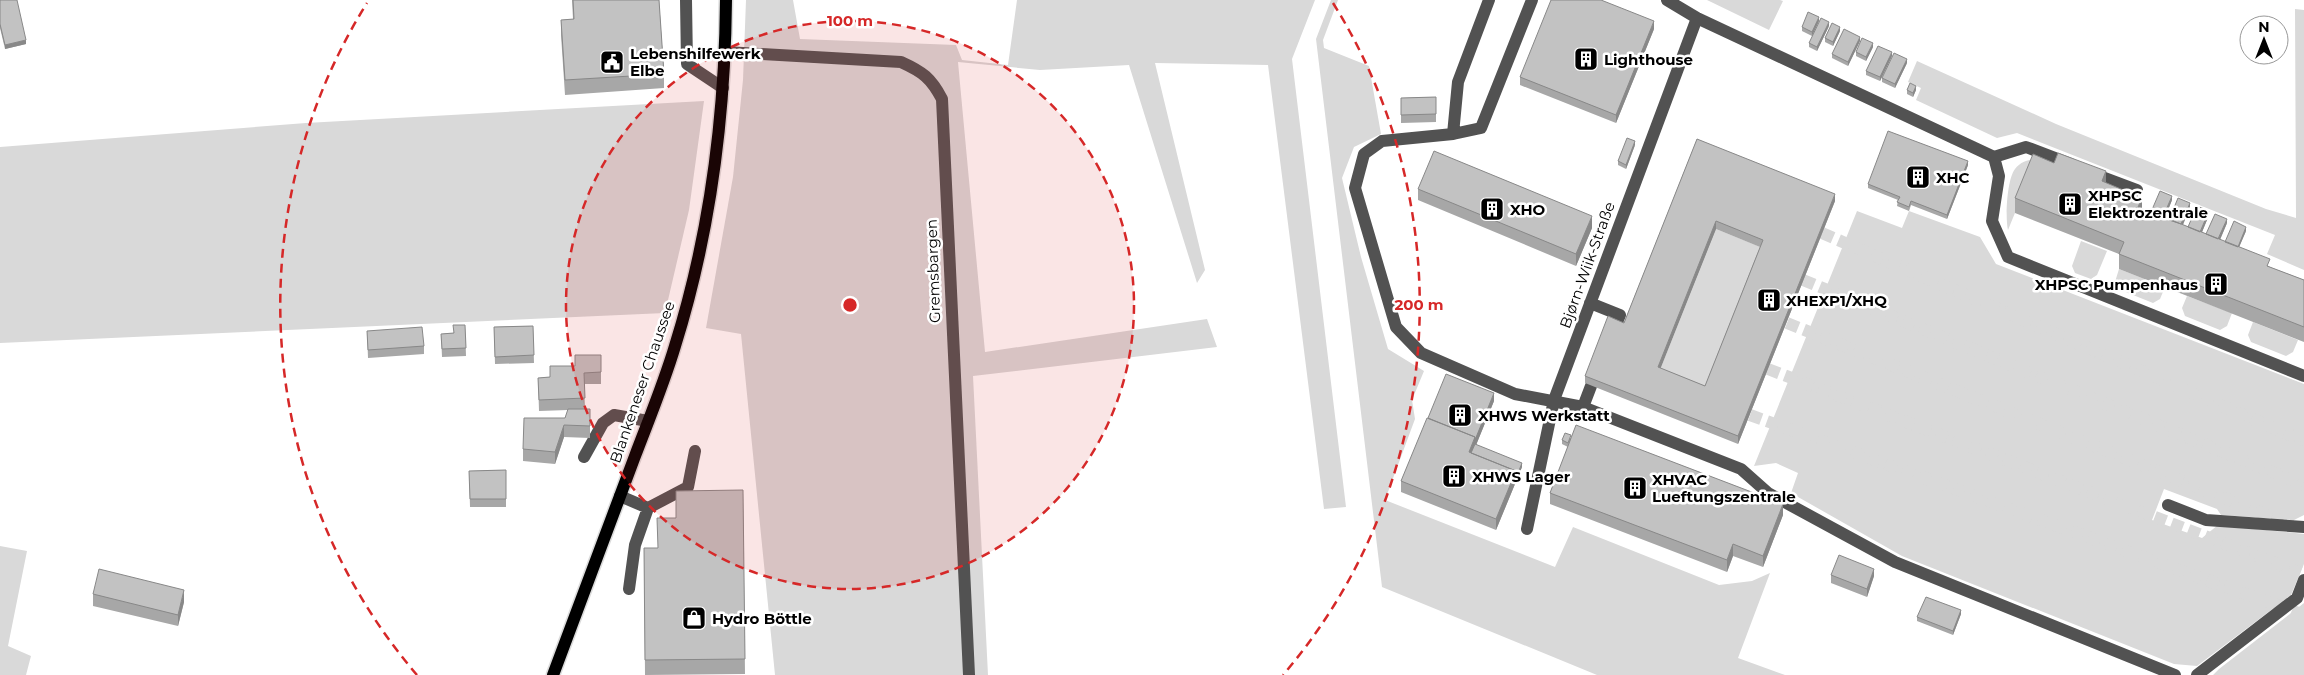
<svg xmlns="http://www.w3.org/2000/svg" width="2304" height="675" viewBox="0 0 2304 675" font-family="Montserrat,sans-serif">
<rect width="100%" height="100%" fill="#fff"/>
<path fill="#d9d9d9" d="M746 0H793L800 39 956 45 962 60 1008 65 1017 0H1315L1292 59 1346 507 1324 509 1268 65 1155 63 1205 270 1197 283 1129 65 1040 70 958 62 985 352 1207 319 1217 347 973 376 988 675H775L741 334 706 328 733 177 743 80Z
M1331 0H1338L1323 40 1324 48 1369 66 1381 134 1354 147 1342 178 1361 257 1388 349 1424 371 1412 400 1415 419 1385 500 1555 567 1573 527 1719 585 1752 581 1770 573 1738 658 1785 675H1597L1382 587 1316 39Z
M1707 0H1780L1783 1 1769 30Z
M2295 9 2304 10V270L2267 254 2275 235 2017 133 1997 138 1916 100 1921 88 1908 82 1917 61 2056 124 2266 209 2296 218Z
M704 101 689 210 665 313 0 343V147L306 123Z
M2035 159 2033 169 2008 230C2005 218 2007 179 2015 169 2020 162 2027 160 2035 159Z
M1857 211 1902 228 1909 211 1980 237 1996 264 2304 384V515L2294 520 2221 515 2217 509 2164 489 2152 520 2202 538 2218 525 2304 534V564L2291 595 2197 666 2174 664 1902 556 1791 493 1798 473 1776 463 1754 466Z
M1716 229 1763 248 1705 394 1658 375Z
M2081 241 2107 251 2097 275 2091 279 2075 273 2072 266Z
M2119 269 2165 287 2160 299 2153 303 2118 289 2115 282Z
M2187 296 2232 313 2227 326 2220 330 2185 316 2182 308Z
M2253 322 2298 340 2293 352 2286 356 2251 342 2248 335Z
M0 546 27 551 8 646 31 656 26 675H0Z
M2304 603V675H2213L2219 669Z"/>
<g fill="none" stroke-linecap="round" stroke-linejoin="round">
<path stroke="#d9d9d9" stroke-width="12" stroke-dasharray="12 6" stroke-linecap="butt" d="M1822 233 2304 441
M1803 280 2304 485
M1787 323 2292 525
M1768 369 2304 574
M1750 415 2304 615"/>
<g stroke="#dbdbdb" stroke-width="15">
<path id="major" d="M553 675C580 602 608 529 635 456 649 419 664 383 675 346 710 234 725 116 726 0"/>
</g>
<path stroke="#525252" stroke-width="12" d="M686 0 687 64 723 88
M1489 0 1458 82 1453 134 1382 141 1364 154 1355 188 1396 327 1421 353 1515 394 1583 407 1741 469 1768 493 1895 562 2175 675
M1667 0 1697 18 1994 157 2026 147 2071 164
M726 52 901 62C923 72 931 78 942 99L969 675
M1453 134 1481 128 1532 0
M1994 157 1999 176 1992 221 2008 257 2304 376
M2089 172 2137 190
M1590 303 1620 315 1615 327
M1583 407 1591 386
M584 457 603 423 614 415 648 421
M620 496 648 508
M2168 505 2206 520 2304 527
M1527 529 1554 400 1697 18
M629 589 635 545 648 508 688 487 695 451
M2197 675 2297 598 2304 580"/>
<use href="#major" stroke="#000" stroke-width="12"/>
</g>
<path fill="#a7a7a7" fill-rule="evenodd" d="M0 0 26 44 5 49 0 28Z
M572 0H659L664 74V88L565 95 561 35V20L573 19Z
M1819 21 1812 36 1802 31V27Z
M1829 26 1817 51 1809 47V43Z
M1654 29 1616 123 1520 85V77Z
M1840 31 1833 46 1825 42V38Z
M1860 41 1848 66 1832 58V54Z
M1873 47 1866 61 1856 56V52Z
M1892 56 1880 81 1866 75V71Z
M1907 63 1895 88 1882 82V78Z
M1907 90H1916L1913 97 1907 94Z
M1436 97V122L1401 123V98Z
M1697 139 1835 201 1738 444 1585 383V376L1624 323ZM1716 229 1760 247 1705 386 1660 368Z
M1635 145 1626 169 1618 165V161Z
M1968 165 1947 219 1911 205 1909 211 1897 206 1898 200 1868 188V184Z
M2106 183 2142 209 2151 212 2172 200 2165 218 2169 220 2190 207 2183 225 2188 227 2209 215 2202 232 2206 234 2227 223 2220 240 2225 242 2246 231 2239 247 2270 267 2304 280V342L2119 269V254L2015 213V198Z
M1418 189 1592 228 1576 266 1418 200Z
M465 325 466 356 442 357 441 334 453 333Z
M533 326 534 363 495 364 494 327Z
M367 331 424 346V354L368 358Z
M601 355V384H584L585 409H590V438L564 437 555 464 523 461V449L565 418 568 410 539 411 538 378 550 377Z
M1494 401 1476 445 1522 467 1496 530 1401 492V481L1428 418Z
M1571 438 1783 515 1763 567 1733 556 1727 572 1550 504V493L1568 447 1562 444V440Z
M506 470V507H470L469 471Z
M743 490 745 674 645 675 644 548H658L676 518Z
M1831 575 1874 576 1867 597 1831 583Z
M93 594 184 602 178 626 93 606Z
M1961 614 1953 635 1917 621V617Z"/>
<path fill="#888" d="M1819 17V21L1812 36V32Z
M1654 21V29L1616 123V115Z
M1829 22V26L1817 51V47Z
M1840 27V31L1833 46V42Z
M1860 37V41L1848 66V62Z
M26 40V44L5 49V45Z
M1873 43V47L1866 61V57Z
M1892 52V56L1880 81V77Z
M1907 59V63L1895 88V84Z
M1916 86V90L1913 97V93Z
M1635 141V145L1626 169V165Z
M1968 161V165L1947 219V215Z
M2106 171V186L2102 181Z
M1835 194V201L1738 444V436Z
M2172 196V200L2163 222V218Z
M2142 198V212L2138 207Z
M2190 203V207L2181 229V225Z
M2209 211V215L2200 237V233Z
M1592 216V228L1576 266V254Z
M2227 219V223L2218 244V240Z
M1716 221V229L1658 375V367Z
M2246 227V231L2237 252V248Z
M1494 393V401L1470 460 1469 452Z
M564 425V437L555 464V452Z
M1522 463V467L1496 530V519L1516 471Z
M1783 504V515L1763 567V556Z
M1733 544V556L1727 572V560Z
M1874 569V576L1867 597V589Z
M184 590V602L178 626V615Z
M1961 610V614L1953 635V631Z"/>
<path fill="#c2c2c2" stroke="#888" fill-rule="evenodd" d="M0 0H17L26 40 5 45 0 24Z
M573 0H659L664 74 565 80 561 20 574 19Z
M1551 0H1601L1654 21 1616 115 1520 77Z
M1808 12 1819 17 1812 32 1802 27Z
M1821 18 1829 22 1817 47 1809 43Z
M1832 23 1840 27 1833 42 1825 38Z
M1844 29 1860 37 1848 62 1832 54Z
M1862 38 1873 43 1866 57 1856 52Z
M1878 46 1892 52 1880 77 1866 71Z
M1894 53 1907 59 1895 84 1882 78Z
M1910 83 1916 86 1913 93 1907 90Z
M1436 97V114L1401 115V98Z
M1888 131 1968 161 1947 215 1911 201 1909 207 1897 202 1900 197 1868 184Z
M1627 138 1635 141 1626 165 1618 161Z
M1697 139 1835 194 1738 436 1585 376 1608 316 1624 323ZM1716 221 1763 240 1705 386 1658 367Z
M1434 151 1592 216 1576 254 1418 189Z
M2058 153 2106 171 2102 181 2142 198 2138 207 2270 259 2267 266 2304 280V327L2119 254 2124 242 2015 198 2033 154 2054 163Z
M2160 191 2172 196 2163 217 2151 212Z
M2178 198 2190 203 2181 224 2169 220Z
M2197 206 2209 211 2200 232 2188 227Z
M2215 214 2227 219 2218 239 2206 234Z
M2234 221 2246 227 2238 247 2225 242Z
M453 325H465L466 348 442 349 441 334 454 333Z
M533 326 534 355 495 357 494 327Z
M422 327 424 346 368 350 367 331Z
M575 355H601V372L584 373 585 398 539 400 538 378 550 377V366H575Z
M1446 374 1494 393 1475 440V437L1428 418Z
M568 409H590V426L564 425 555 452 523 449 524 418H565Z
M1427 418 1475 437 1469 452 1516 471 1496 519 1401 481Z
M1576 425 1783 504 1763 556 1733 544 1727 560 1550 493Z
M1565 433 1571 435 1568 443 1562 440Z
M1475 444 1522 463 1516 478V471L1471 453Z
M506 470V499H470L469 471Z
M743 490 745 659 645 660 644 548H658L657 518H676V491Z
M1839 555 1874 569 1867 589 1831 575Z
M99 569 184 590 178 615 93 594Z
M1926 597 1961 610 1953 631 1917 617Z"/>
<circle cx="850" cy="305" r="284" fill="#d62828" fill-opacity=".12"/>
<g fill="none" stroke="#d62828" stroke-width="2.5" stroke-dasharray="9 6">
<circle cx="850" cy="305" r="284"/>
<path d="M417 675A569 569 0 0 1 367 3M1333 3A569 569 0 0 1 1283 675"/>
</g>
<defs>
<g id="building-square" transform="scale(1.25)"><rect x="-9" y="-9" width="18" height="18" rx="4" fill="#000" stroke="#fff"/><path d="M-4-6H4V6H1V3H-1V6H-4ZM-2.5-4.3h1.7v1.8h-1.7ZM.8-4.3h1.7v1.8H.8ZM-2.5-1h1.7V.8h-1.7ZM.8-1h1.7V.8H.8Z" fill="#fff"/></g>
<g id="civic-square" transform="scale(1.25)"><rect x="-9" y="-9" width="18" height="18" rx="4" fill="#000" stroke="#fff"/><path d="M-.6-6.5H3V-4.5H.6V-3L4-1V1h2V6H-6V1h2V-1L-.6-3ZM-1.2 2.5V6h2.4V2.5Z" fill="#fff"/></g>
<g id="shop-square" transform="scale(1.25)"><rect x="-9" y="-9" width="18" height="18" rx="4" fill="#000" stroke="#fff"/><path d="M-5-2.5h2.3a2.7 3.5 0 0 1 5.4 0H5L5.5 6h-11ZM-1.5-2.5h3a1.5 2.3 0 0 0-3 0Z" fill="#fff"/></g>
</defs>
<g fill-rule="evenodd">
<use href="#building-square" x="1586" y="59"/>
<use href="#civic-square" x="612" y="62"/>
<use href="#building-square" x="1918" y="177"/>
<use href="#building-square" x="2070" y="204"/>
<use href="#building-square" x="1492" y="209"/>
<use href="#building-square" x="2216" y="284"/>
<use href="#building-square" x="1769" y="300"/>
<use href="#building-square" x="1460" y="415"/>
<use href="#building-square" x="1454" y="476"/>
<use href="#building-square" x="1635" y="488"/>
<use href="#shop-square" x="694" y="618"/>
</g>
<g text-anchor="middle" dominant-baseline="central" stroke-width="5" stroke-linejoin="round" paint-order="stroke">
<g font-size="15" font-weight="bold" fill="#000" stroke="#fff" text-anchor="start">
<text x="630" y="53">Lebenshilfewerk<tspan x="630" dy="17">Elbe</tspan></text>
<text x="1604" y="59">Lighthouse</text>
<text x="1936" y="177">XHC</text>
<text x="2088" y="195">XHPSC<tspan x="2088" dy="17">Elektrozentrale</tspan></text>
<text x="1510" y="209">XHO</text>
<text x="2198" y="284" text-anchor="end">XHPSC Pumpenhaus</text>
<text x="1786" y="300">XHEXP1/XHQ</text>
<text x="1478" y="415">XHWS Werkstatt</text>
<text x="1472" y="476">XHWS Lager</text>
<text x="1652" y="479">XHVAC<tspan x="1652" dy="17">Lueftungszentrale</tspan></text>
<text x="712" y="618">Hydro Böttle</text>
</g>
<g font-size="15" fill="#000" stroke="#fff">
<text transform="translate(1587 265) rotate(-70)">Bjørn-Wiik-Straße</text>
<text transform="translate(933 271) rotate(-92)">Gremsbargen</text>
<text transform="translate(642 382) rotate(-71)">Blankeneser Chaussee</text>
</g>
</g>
<circle cx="850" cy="305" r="8" fill="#d62828" stroke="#fff" stroke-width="2.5"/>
<g font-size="15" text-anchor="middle" font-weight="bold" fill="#d62828" stroke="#fff" stroke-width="5" stroke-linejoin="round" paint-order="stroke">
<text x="850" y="26">100 m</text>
<text x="1419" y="310">200 m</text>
</g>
<g transform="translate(2264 40)"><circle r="24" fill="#ffffff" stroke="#999999"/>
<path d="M0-4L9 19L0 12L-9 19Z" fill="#000000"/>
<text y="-8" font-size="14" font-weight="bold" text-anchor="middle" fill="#000000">N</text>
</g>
</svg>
